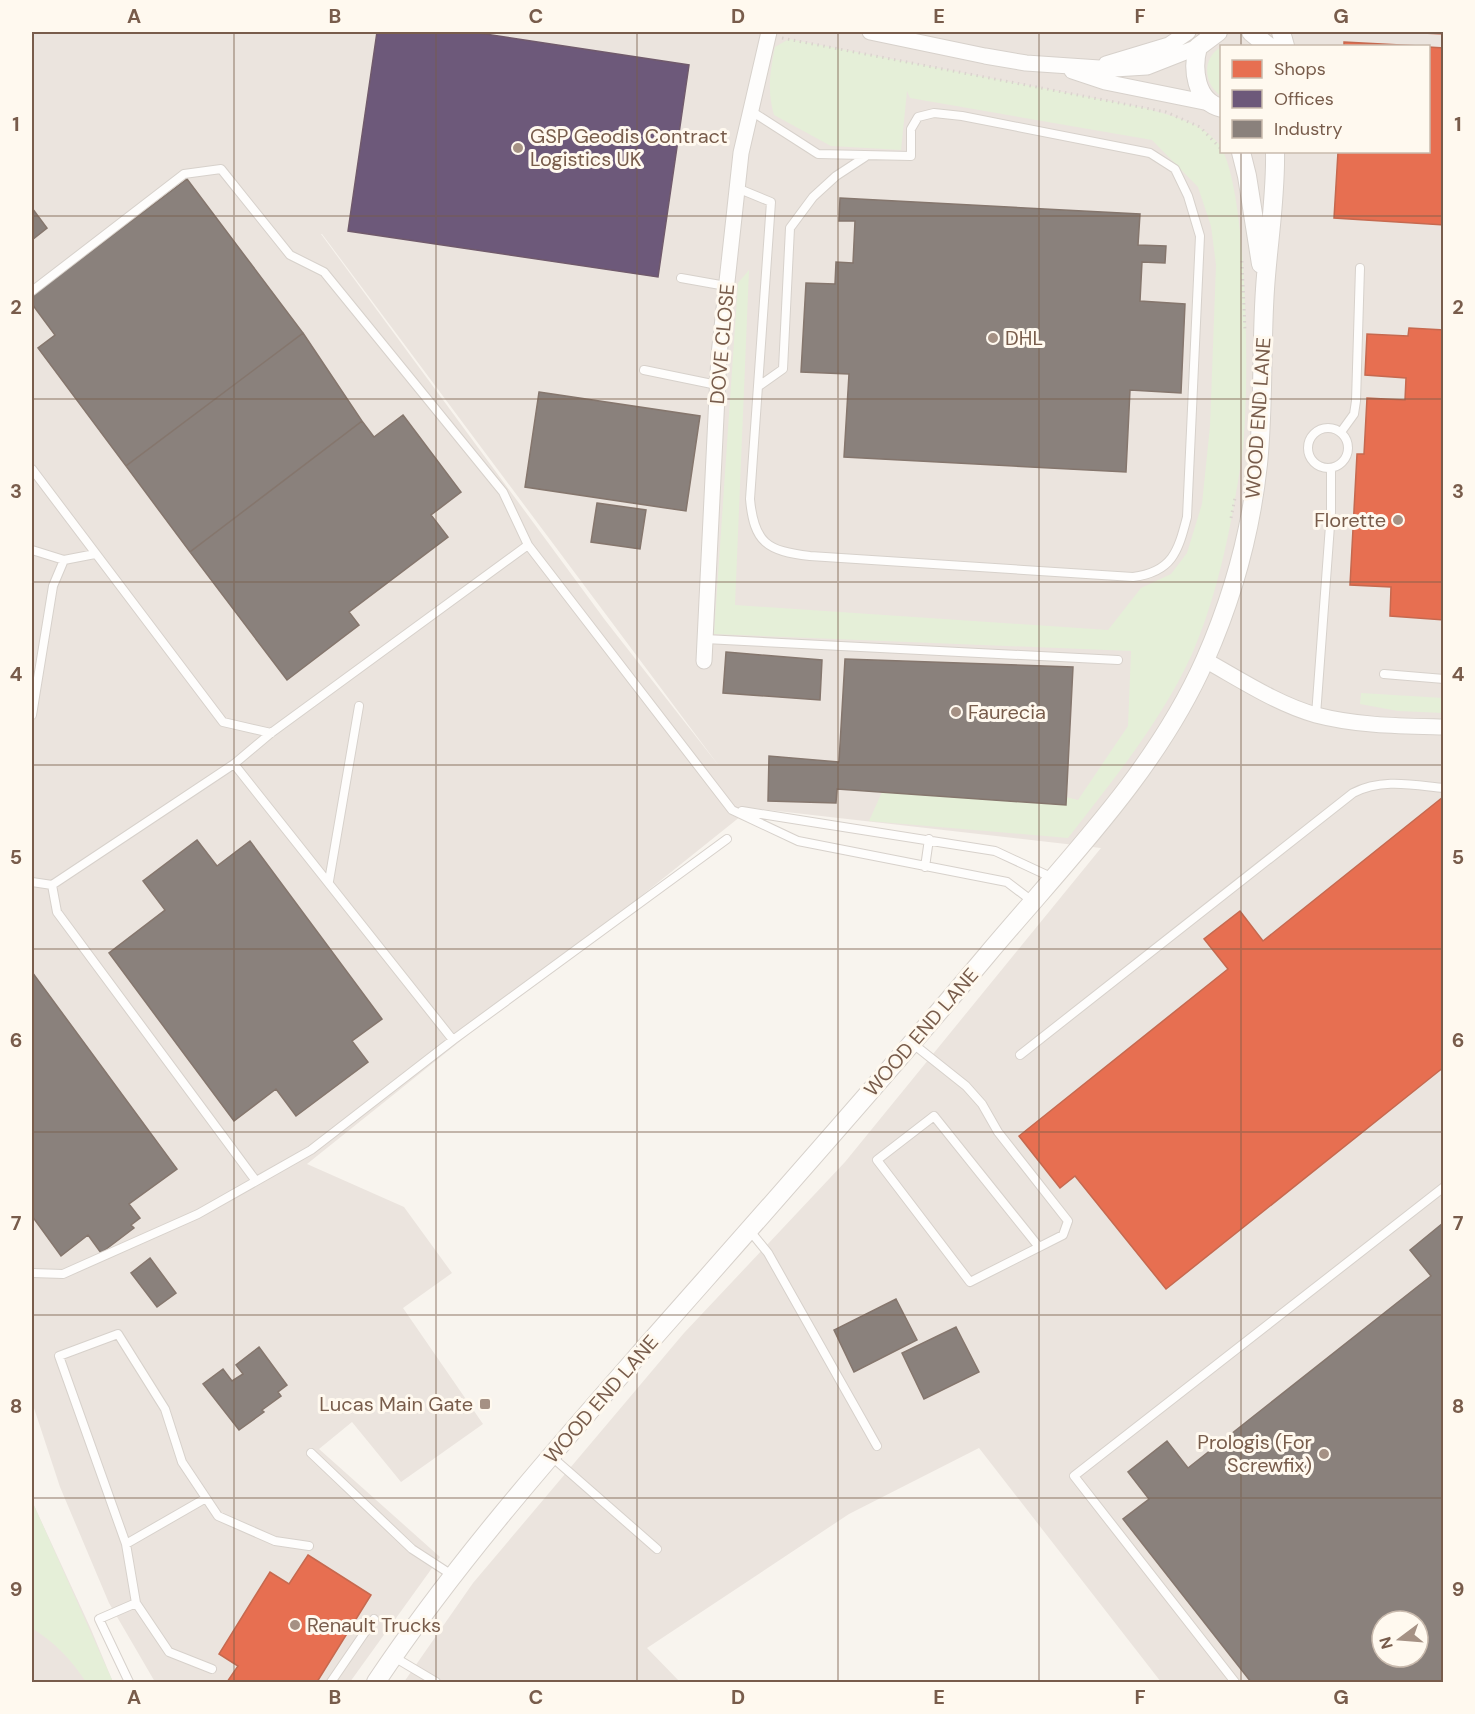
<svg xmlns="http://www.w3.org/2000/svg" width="1475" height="1714" viewBox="0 0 1475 1714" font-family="'DM Sans',sans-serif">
<rect width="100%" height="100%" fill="#f8f4ee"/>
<path fill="#ebe4de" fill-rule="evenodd" d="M32 32H1443V1682H1161L979 1448 849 1514 647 1648 680 1682H404L473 1583 684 1333 845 1162 1101 848 751 808 307 1164 404 1207 452 1273 403 1308 483 1424 401 1482 352 1422 319 1449 440 1557 350 1682H155L109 1603 60 1487 32 1402ZM1222 46H1428V152H1222ZM321 234H322L719 766 605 620ZM1382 1621H1418V1657H1382Z
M32 1501 90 1627 113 1682H32Z"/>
<path fill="#e5efd8" d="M789 39 1145 108C1171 116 1199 121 1218 143 1249 181 1250 402 1242 456 1232 522 1219 592 1192 654 1161 722 1113 780 1068 838L869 821 882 792 1065 805 1066 797 1078 800 1128 726 1131 651 714 634 738 283 749 270 735 605 1108 630 1141 588 1171 574 1187 553 1202 504 1210 426 1216 265 1211 226 1198 187 1152 140 910 98 907 91 901 150 831 146 774 115C767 91 770 72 775 47Z
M1221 47V96C1204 84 1201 59 1221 47Z
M1361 693 1443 698V713L1398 711 1360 704Z
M32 1501 113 1682H86C71 1659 55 1643 32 1628Z"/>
<path fill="#e76f51" stroke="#c6694f" stroke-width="1.5" d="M1399 32H1444V34Z
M1344 42 1420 46H1344Z
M1428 47 1444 48V225L1334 218 1338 152H1428Z
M1409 328 1444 330V620L1390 616 1391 587 1350 585 1357 454H1364L1367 398 1405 400 1406 378 1365 375 1367 334 1408 336Z
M1443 797 1444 1067 1166 1289 1075 1176 1060 1188 1019 1136 1228 969 1204 939 1240 911 1263 941Z
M308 1555 371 1595 317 1682H227L238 1666 219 1654 270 1572 289 1584Z"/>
<path fill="#6d597a" stroke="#705a6c" stroke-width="1.5" d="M377 32H472L689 65 658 277 348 231Z"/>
<path fill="#8a817c" stroke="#85766d" stroke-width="1.5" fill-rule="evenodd" d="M187 179 303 333 126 466 38 348 55 335 32 304V296Z
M840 198 1140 214 1138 245 1166 246 1165 263 1142 262 1140 301 1185 304 1181 393 1130 390 1126 472 844 457 849 374 801 372 806 283 835 284 836 262 853 263 855 221H839Z
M32 208 47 228 32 240Z
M303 333 362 421 190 552 126 466Z
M539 392 700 416 686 511 525 487Z
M403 415 461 492 431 515 448 537 349 612 359 625 287 680 190 552 362 421 374 437Z
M597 503 646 510 640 549 591 542Z
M726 652 822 660 820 700 723 693Z
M845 659 1073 667 1066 805 837 789 836 803 768 801 769 756 839 762Z
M197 840 217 866 250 841 382 1019 352 1041 368 1062 296 1116 276 1089 234 1121 109 953 165 910 143 881Z
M32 972 177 1169 129 1204 140 1218 131 1225 134 1228 101 1253 88 1235 61 1256 32 1216Z
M1443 1223 1444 1682H1251L1123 1519 1149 1499 1128 1472 1167 1441 1188 1468 1431 1276 1410 1250ZM1382 1621H1418V1657H1382Z
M150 1258 176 1293 157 1307 131 1273Z
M896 1299 917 1340 854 1372 834 1330Z
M956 1327 979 1372 924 1399 902 1353Z
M259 1347 287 1385 278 1392 281 1396 262 1410 264 1412 239 1430 203 1384 223 1369 232 1381 243 1374 236 1365Z"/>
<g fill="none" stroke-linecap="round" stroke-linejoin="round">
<g stroke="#d7d1cb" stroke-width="10">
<path id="service" d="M737 188 771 202 750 499C754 543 767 551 810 556L1133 577C1172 572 1178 552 1187 517L1200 236 1188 196 1175 169 1150 153 962 116 934 113 918 117 911 129V156L818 154 751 111
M681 278 726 286
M32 291 184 174 221 169 290 255 324 272 503 492 528 545 732 810 798 841 1007 882 1032 901
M644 370 717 385
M759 386 783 369 790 228 813 197 836 176 865 157
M1308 448a20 20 0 1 1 40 0a20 20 0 1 1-40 0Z
M1341 432 1354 414 1356 401 1360 268
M32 469 223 722 271 733
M32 550 64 560
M705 639 1118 660
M1384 674 1444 679
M32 715 53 586 64 560 95 554
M1316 715 1331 512V468
M234 764 453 1040
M742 811 995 851 1053 878
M925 867 929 839
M329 881 359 706
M32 882 52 885 234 764 271 733 528 545
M52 885 57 912 256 1181
M912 1043 966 1086 982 1104 998 1132 1068 1221 1063 1235 970 1282 877 1160 934 1116 1039 1247
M1020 1055 1353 793C1382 778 1413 785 1444 788
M750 1231 768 1253 877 1446
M32 1273 63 1274 198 1214 311 1150 453 1040 727 839
M311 1453 412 1549 452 1575
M552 1457 657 1549
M126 1544 206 1498
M136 1603 126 1544 59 1356 118 1334 165 1409 182 1462 218 1516 275 1541 309 1546
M394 1657 436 1682
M129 1682 99 1619 136 1603 169 1652 212 1669
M331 1682 374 1619
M1235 1682 1074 1476 1444 1187"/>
</g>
<g stroke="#d7d1cb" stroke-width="17">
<path id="minor" d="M870 32 985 56 1026 63 1114 69 1147 67 1198 47
M1106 64 1169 45 1188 32
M1072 71 1105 82 1209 103
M1205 660C1241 680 1277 704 1316 715 1358 726 1401 726 1444 727
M704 661 719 355 741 153 769 32"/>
</g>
<g stroke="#d7d1cb" stroke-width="20">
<path id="tertiary" d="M1218 32 1198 47C1192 68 1195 102 1222 108
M1251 32 1268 46
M1281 32 1285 46
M1241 152 1247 176 1261 264
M376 1682C453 1567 544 1463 635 1359 753 1225 872 1092 987 955 1065 862 1155 773 1205 660 1232 599 1251 530 1258 464 1264 406 1261 348 1265 289 1268 243 1276 198 1275 152"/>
</g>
<path stroke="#dad3ce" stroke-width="3" stroke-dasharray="1.5 4.5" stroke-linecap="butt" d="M782 38 1166 112 1200 127 1222 150
M1242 261 1245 330
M1231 518 1235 498"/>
<use href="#service" stroke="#fefdfc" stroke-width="8"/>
<use href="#minor" stroke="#fefdfc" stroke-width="15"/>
<use href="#tertiary" stroke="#fefdfc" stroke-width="18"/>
</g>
<path fill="none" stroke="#785c4b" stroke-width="1.5" stroke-opacity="0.55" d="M234 32V1682M436 32V1682M637 32V1682M838 32V1682M1039 32V1682M1241 32V46M1241 152V1682M32 216H1444M32 399H1444M32 582H1444M32 765H1444M32 949H1444M32 1132H1444M32 1315H1444M32 1498H1444"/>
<g fill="#a59184" stroke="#fff9ef" stroke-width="2">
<circle cx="518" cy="148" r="6"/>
<circle cx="993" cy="338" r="6"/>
<circle cx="1398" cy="520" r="6"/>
<circle cx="956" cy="712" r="6"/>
<rect x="479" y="1398" width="12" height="12" rx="3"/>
<circle cx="1324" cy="1454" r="6"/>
<circle cx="295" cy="1625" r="6"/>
</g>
<g text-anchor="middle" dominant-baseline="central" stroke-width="6" stroke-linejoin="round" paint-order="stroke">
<g font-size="20" fill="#785c4b" stroke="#fff9ef" text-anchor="start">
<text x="530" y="136">GSP Geodis Contract<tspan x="530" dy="23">Logistics UK</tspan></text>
<text x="1005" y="338">DHL</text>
<text x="1386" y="520" text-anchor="end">Florette</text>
<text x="968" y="712">Faurecia</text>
<text x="473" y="1404" text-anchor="end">Lucas Main Gate</text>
<text x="1312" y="1442" text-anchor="end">Prologis (For<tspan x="1312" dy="23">Screwfix)</tspan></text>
<text x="307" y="1625">Renault Trucks</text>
</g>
<g font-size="20" fill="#785c4b" stroke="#fff9ef">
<text transform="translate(722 344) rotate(-85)">DOVE CLOSE</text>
<text transform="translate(1258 418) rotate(-86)">WOOD END LANE</text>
<text transform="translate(921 1032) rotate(-49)">WOOD END LANE</text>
<text transform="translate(601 1399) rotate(-49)">WOOD END LANE</text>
</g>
</g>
<rect width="1475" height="1714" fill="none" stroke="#fff9ef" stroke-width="66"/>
<rect x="1220" y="45" width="210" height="108" fill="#fff9ef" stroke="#c9baad" stroke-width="1.5"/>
<rect x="1232" y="60" width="30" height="18" fill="#e76f51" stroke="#c9baad" stroke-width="1.5"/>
<text x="1274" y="75" font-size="18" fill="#785c4b">Shops</text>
<rect x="1232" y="90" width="30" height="18" fill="#6d597a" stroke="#c9baad" stroke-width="1.5"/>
<text x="1274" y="105" font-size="18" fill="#785c4b">Offices</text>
<rect x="1232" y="120" width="30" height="18" fill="#8a817c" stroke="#c9baad" stroke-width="1.5"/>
<text x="1274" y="135" font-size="18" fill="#785c4b">Industry</text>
<g transform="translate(1400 1639) rotate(254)"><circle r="28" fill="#fff9ef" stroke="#c9baad" stroke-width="1.5"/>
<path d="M0-4.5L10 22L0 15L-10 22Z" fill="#a59184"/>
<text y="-9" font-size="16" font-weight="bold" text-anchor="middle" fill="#785c4b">N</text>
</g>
<rect x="33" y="33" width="1409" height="1648" fill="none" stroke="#785c4b" stroke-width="2"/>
<g font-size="20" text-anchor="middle" font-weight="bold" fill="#785c4b">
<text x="134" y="23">A</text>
<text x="335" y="23">B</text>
<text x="536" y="23">C</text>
<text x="738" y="23">D</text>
<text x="939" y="23">E</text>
<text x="1140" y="23">F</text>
<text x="1341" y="23">G</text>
<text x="16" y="131">1</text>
<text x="1458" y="131">1</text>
<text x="16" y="314">2</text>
<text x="1458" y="314">2</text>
<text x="16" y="498">3</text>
<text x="1458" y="498">3</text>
<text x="16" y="681">4</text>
<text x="1458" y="681">4</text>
<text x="16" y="864">5</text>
<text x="1458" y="864">5</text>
<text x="16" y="1047">6</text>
<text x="1458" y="1047">6</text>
<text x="16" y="1230">7</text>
<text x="1458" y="1230">7</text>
<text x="16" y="1413">8</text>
<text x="1458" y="1413">8</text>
<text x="16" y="1596">9</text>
<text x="1458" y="1596">9</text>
<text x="134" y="1704">A</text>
<text x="335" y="1704">B</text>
<text x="536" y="1704">C</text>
<text x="738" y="1704">D</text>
<text x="939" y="1704">E</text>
<text x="1140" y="1704">F</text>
<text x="1341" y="1704">G</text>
</g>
</svg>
